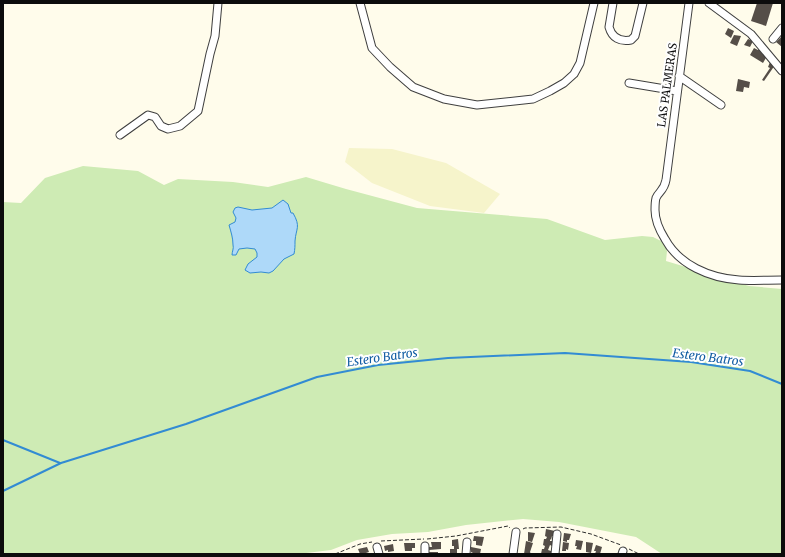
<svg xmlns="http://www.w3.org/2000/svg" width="785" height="557" viewBox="0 0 785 557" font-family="Merriweather,serif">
<rect width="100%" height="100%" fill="#fffceb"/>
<path fill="#f6f4cb" d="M349 148 392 149 446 163 500 194 484 213 430 206 372 183 345 162Z"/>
<path fill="#ceebb4" d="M83 166 138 171 164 185 178 179 233 182 268 187 306 177 346 189 417 208 547 219 605 240 642 236 653 237 663 242 665 245 667 251 666 261 749 286 782 289V554H662L636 537 559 522 523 519 466 525 428 532 392 534 357 540 331 550 298 554H3V202L21 203 45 178Z"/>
<path fill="#aed9f9" stroke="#328bd3" d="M283 200 288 204 291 213H293C301 227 296 228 295 241 295 246 295 249 294 254L284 259 273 271 269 273 261 272 250 273 245 270 248 264 257 257V253L255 249 247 248 239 249 236 255H232C232 252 234 248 233 245 233 238 231 232 229 225L235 222 236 218 233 212 235 208 238 207 252 210 272 208Z"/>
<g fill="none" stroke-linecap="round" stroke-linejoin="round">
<path stroke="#328bd3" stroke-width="2" d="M3 440 60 463
M3 491 61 463 186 424 317 377 378 365 448 358 565 353 691 362 750 371 782 384"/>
</g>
<path fill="#554e48" d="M757 3H773L766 26 751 21Z
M728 28 734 31 731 38 725 34Z
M734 35 741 36 737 46 730 43Z
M782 36V47L776 42Z
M748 39 753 41 750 47 744 45Z
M754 48 758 50 759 49 767 56 763 63 750 55Z
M770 62 775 65 764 81 762 80 770 68 768 67Z
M738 79 750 82 749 88 744 87 743 92 736 91Z
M546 529 555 531 554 536H552L551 540 550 539V541H553L552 546 550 545 548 550 551 551V554H541L542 549H544L545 546 543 545 544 539H546L547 537 545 536Z
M528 532 535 533 532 542 528 541Z
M564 533 571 534 569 540H567V542L563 541Z
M474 536 484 537 482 546 476 545V541H473Z
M458 539 459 549H457V554H450V549H454V546H452V540Z
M576 540 583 541 581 550 576 549 577 546H575Z
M526 541 533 543 530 552 531 554H524Z
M431 542H441V549L429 550V547H432Z
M563 542 569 543 568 550 566 549V551H562Z
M586 542 593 543 591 553 586 552Z
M404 543H415V548H412V551H405Z
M393 544 394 551 388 552V550L385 551 384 546Z
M596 545 602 547 600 554H595L596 551H594Z
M367 547 369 552 366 553V554H360L358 549Z
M471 547 481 549 480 554H473V553L471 552Z
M429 552H438V554H429Z"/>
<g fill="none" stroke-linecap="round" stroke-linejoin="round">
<g stroke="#3f3f3f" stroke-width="9">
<path id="minor" d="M360 3 372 48 390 67 413 87 444 99 477 105 533 99 550 91 564 83 574 74 580 63 594 3
M613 3 609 27C612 38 620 42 631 40L635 36 643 3
M689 3 666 180C664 191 659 191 656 198 655 202 655 206 655 210 655 219 660 231 665 239 679 265 710 278 739 280 753 281 768 280 782 280
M709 3 751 34 782 71
M773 39 782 28
M679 76 721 105
M629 83 677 91
M120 135 148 115 155 117 161 126 168 129 180 126 198 111 210 54 215 36 218 3
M425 546V554
M377 547 379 554
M466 554 467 542
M513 554 516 532
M555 554 557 534
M622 554 623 551"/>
</g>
<path stroke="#2e2e2e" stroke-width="1" stroke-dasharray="4 2" stroke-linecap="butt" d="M523 529 525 528 561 527 591 534 621 545
M427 539 456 536 508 526 510 528
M381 541 424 539
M629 549 639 554
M335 554 360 544 372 542"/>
<use href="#minor" stroke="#fff" stroke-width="7"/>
</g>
<g text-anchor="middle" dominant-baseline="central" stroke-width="4" stroke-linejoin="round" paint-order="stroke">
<g font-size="11" fill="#0c0c0c" stroke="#fff">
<text transform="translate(667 85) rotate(-82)">LAS PALMERAS</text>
</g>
<g font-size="12" font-style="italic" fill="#115ca3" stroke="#fff">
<text transform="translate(382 357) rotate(-8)">Estero Batros</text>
<text transform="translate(708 357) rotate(7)">Estero Batros</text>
</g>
</g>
<rect width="785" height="557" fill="none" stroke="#0c0c0c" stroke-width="8"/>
</svg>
